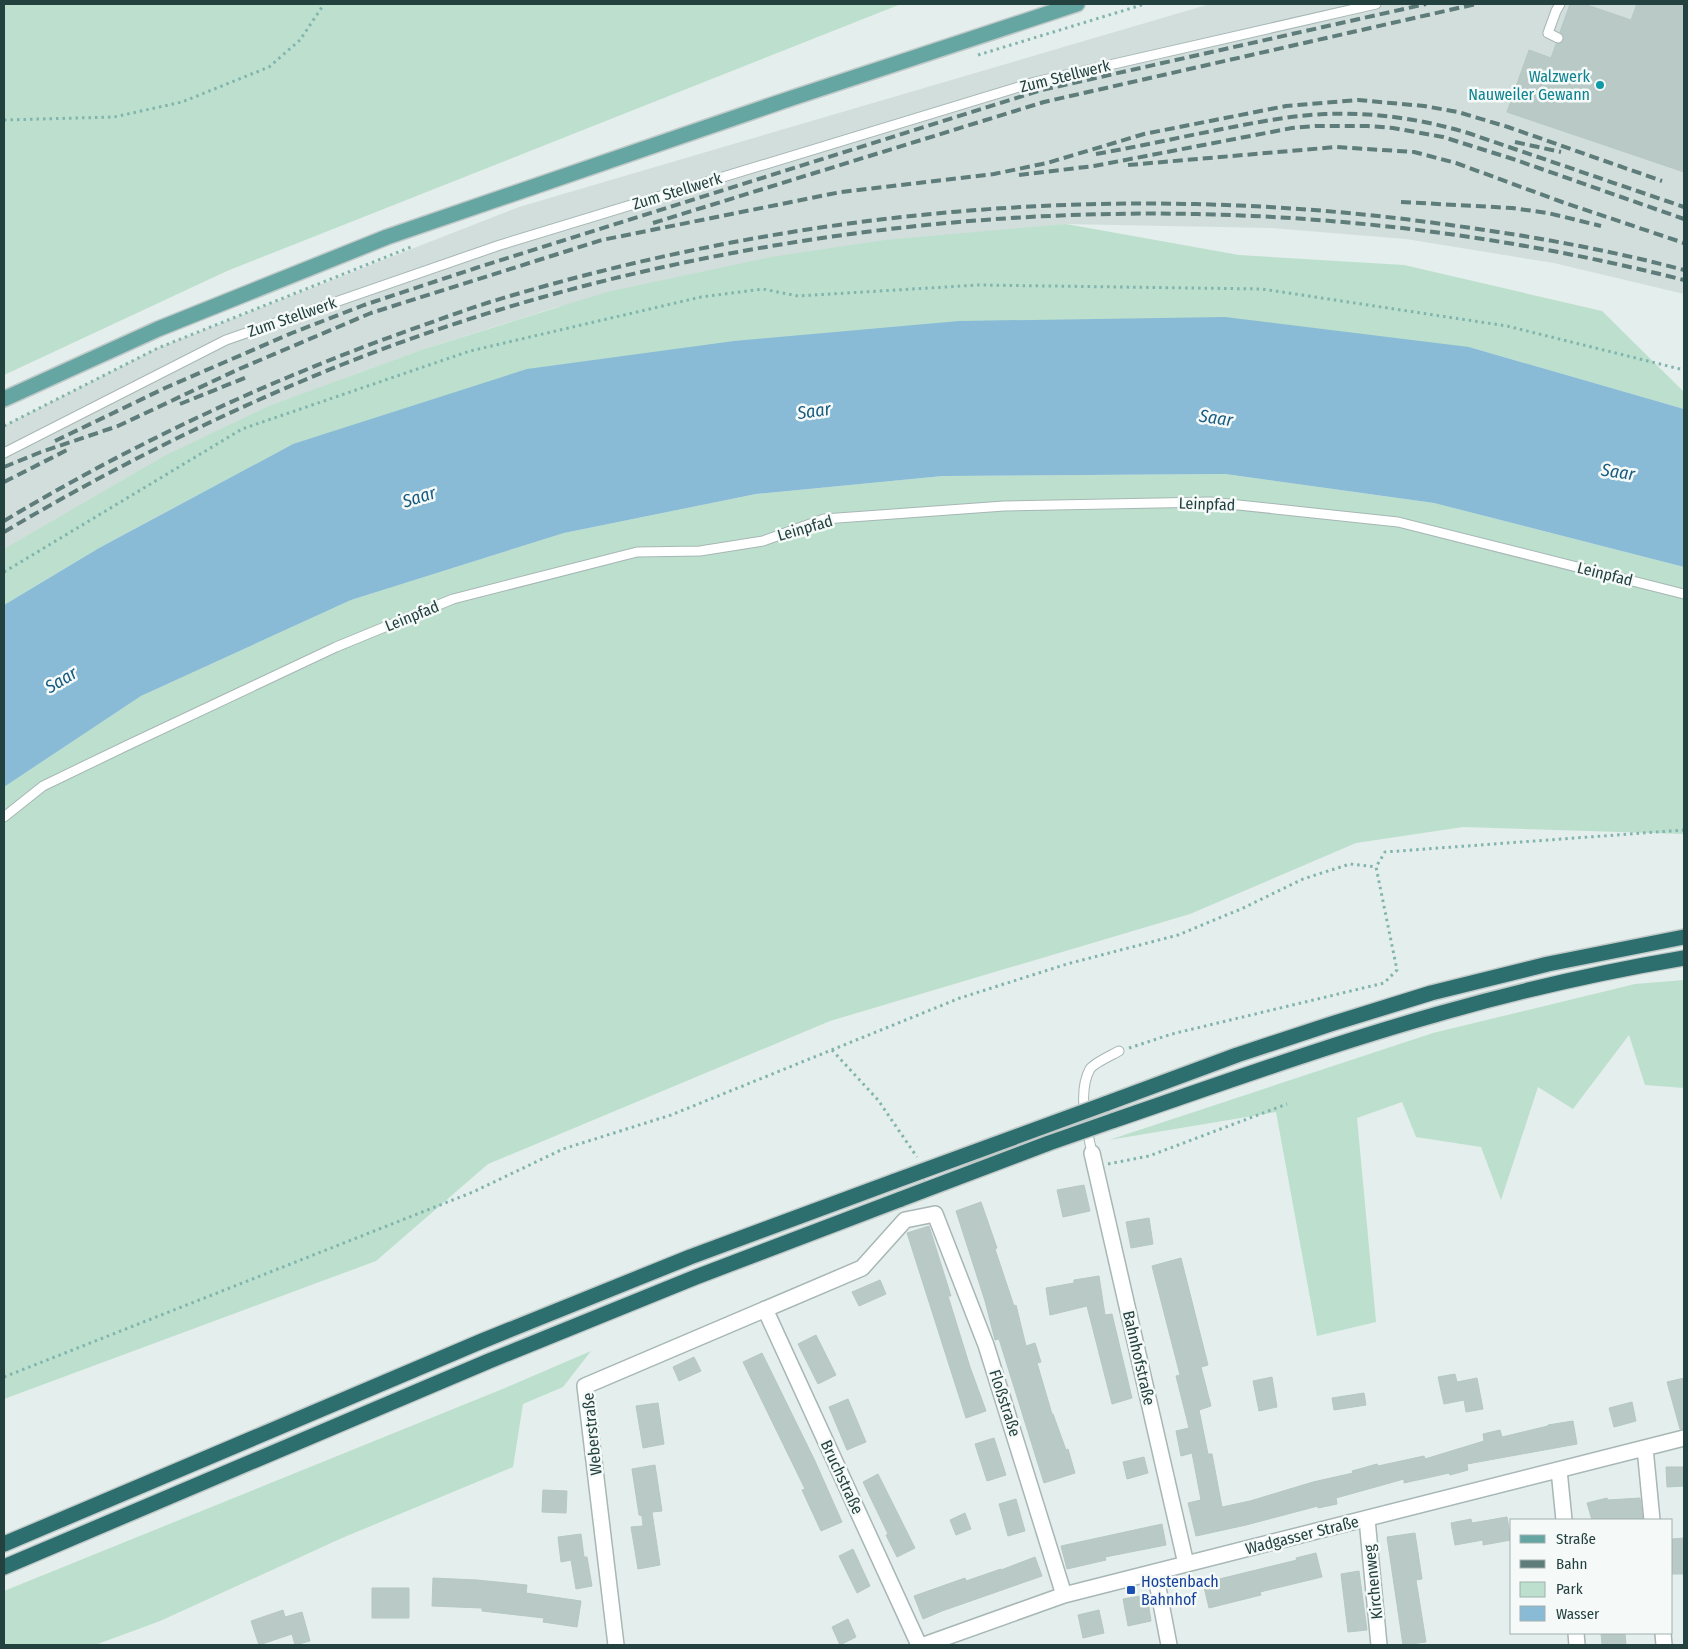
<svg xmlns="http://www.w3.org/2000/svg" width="1688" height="1649" viewBox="0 0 1688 1649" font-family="'Fira Sans Condensed',sans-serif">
<rect width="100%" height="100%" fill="#e4eeec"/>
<path fill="#d2dedb" d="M1210 4H1684V294L1554 263 1406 239 1271 228 1066 224 557 307 421 350 345 378 4 600V426L158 348 519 207Z"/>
<path fill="#bce0cd" d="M4 4H901L227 271 4 375Z
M1066 224 1239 255 1404 265 1602 311 1684 392V409L1469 347 293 444 99 548 4 605V549L166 455 269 406 421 350 607 292 771 257 885 240Z
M1225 474 1434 503 1684 567V834L1463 827 1356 843 1190 914 830 1021 488 1164 376 1261 4 1399V787L141 696 351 600 564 533 756 494 943 476Z
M1684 980V1088L1645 1085 1629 1035 1573 1109 1538 1087 1501 1200 1481 1147 1416 1137 1402 1102 1357 1118 1376 1322 1317 1336 1276 1112 1109 1140 1433 1033 1635 984Z
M591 1351 563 1387 523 1404 513 1467 342 1538 160 1621 95 1645H4V1591L505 1388Z"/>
<path fill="#89bbd6" d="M1225 317 1469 347 1684 409V567L1434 503 1225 474 943 476 756 494 564 533 351 600 141 696 4 787V605L99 548 293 444 527 369 734 341 959 321Z"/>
<path fill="#b9c9c5" stroke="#b6c8c4" d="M1570 4H1584L1631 20 1637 4H1684V172L1507 112 1529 50 1551 58 1556 44 1561 43 1563 41 1564 37 1560 32Z
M1084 1185 1090 1211 1063 1217 1057 1190Z
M981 1202 997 1248 995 1249 1014 1306 1016 1305 1026 1346 1035 1343 1041 1362 1037 1363 1052 1414H1053L1066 1450 1068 1449 1075 1473 1044 1483 999 1339 995 1340 985 1301 956 1211Z
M1149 1218 1153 1244 1131 1248 1126 1222Z
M929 1226 951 1296H948L970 1367 986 1411 966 1418 907 1233Z
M1181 1258 1208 1365 1201 1367 1211 1406 1199 1410 1208 1454H1212L1222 1507 1250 1501 1313 1482 1353 1473 1352 1471 1377 1464 1378 1466 1424 1456 1425 1459 1484 1441 1483 1434 1500 1430 1502 1437 1548 1426V1425L1573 1421 1577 1444 1467 1464 1468 1470 1450 1475 1449 1473 1404 1483V1479L1336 1498 1337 1504 1318 1508V1506L1246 1525 1196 1536 1188 1503 1201 1500 1192 1453 1181 1456 1176 1431 1189 1428 1176 1376 1180 1375 1152 1266Z
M1099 1276 1105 1315 1112 1314 1132 1398 1112 1404 1087 1306 1050 1315 1046 1288 1074 1283V1280Z
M880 1280 886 1294 859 1306 852 1292Z
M816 1335 836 1375 818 1384 798 1344Z
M762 1353 815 1461 842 1522 821 1531 802 1490 805 1489 743 1362Z
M694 1357 701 1371 679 1381 673 1367Z
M1455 1374 1457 1382 1477 1378 1483 1409 1466 1412 1464 1400 1444 1404 1438 1377Z
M1272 1377 1277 1407 1259 1411 1253 1381Z
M1684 1378V1429H1680L1667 1382Z
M1364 1393 1366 1405 1334 1410 1332 1398Z
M848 1399 866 1442 847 1450 829 1407Z
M1632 1402 1636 1421 1614 1427 1609 1408Z
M658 1403 664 1444 643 1448 636 1406Z
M994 1438 1006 1475 987 1481 975 1444Z
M1144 1457 1148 1473 1127 1479 1123 1462Z
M655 1465 662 1511 652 1512 660 1565 638 1569 631 1527 643 1526 642 1516 639 1515 632 1469Z
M1666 1467H1684V1486L1667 1487Z
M878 1474 915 1548 897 1557 886 1535 888 1534 863 1482Z
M543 1490 567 1491 566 1513 542 1512Z
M1607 1498 1608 1500 1640 1498 1643 1520H1592L1587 1503Z
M1016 1499 1025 1531 1008 1536 999 1504Z
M965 1513 971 1529 956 1535 950 1520Z
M1507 1517 1511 1540 1483 1545V1540L1455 1545 1451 1523 1471 1519 1472 1523Z
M1162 1524 1166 1545 1105 1557 1106 1560 1067 1569 1061 1546Z
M1415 1533 1422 1579 1416 1580 1426 1642 1403 1645 1387 1537Z
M581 1534 584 1557H587L592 1586 576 1589 571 1560 561 1562 558 1537Z
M1684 1538V1574H1672V1539Z
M853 1549 870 1586 857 1593 839 1556Z
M1316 1553 1322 1577 1260 1592 1261 1595 1209 1608 1203 1583 1297 1560 1296 1558Z
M1035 1557 1042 1576 942 1611 923 1619 914 1596 965 1578 966 1581 1001 1569V1570Z
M1359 1571 1367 1630 1348 1632 1341 1574Z
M433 1578 477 1580 527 1585 526 1593 581 1601 577 1627 543 1622 544 1618 482 1611V1608L432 1606Z
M372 1588H409V1618H372Z
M1147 1595 1151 1621 1128 1626 1123 1599Z
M283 1610 285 1617 302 1612 310 1641 295 1645 292 1634 259 1645 251 1621Z
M1099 1610 1104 1633 1083 1638 1078 1615Z
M848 1619 856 1637 840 1645 832 1627Z
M1601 1633H1625L1626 1645H1602Z"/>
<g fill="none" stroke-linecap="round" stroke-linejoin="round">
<g stroke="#a6b7b5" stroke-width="11">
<path id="lane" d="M1558 38 1548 33 1556 11 1560 4
M4 453 226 340 500 245 1035 82 1376 4
M4 817 43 786 128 745 336 647 453 599 637 552 700 551 763 541 824 519 1004 506 1210 502 1398 522 1684 594
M1092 1153C1087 1129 1077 1092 1090 1069 1094 1063 1112 1055 1119 1051
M929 1178 1042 1135"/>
</g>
<g stroke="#a6b7b5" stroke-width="18">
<path id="street" d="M1092 1153 1186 1564
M765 1309 919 1645
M1645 1448 1652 1520
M1559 1470 1564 1520
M1367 1519 1379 1645
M1155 1572 1169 1645
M1576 1633 1577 1645
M1663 1633 1664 1645
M616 1645 585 1386 862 1268 905 1220 935 1214 986 1345 1064 1595
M924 1645 1064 1595 1684 1438"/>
</g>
<g stroke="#c1cac9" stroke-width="18">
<path id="primary" d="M4 399 158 329 387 237 792 98 1077 4"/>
</g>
<g stroke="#c1cac9" stroke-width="18">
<path id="highway" d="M1105 1104 1237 1055 1331 1024 1431 993 1548 964 1684 937
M1112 1121C1220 1084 1328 1045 1438 1014 1518 991 1601 972 1684 958
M4 1544 482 1341 690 1257 895 1181
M4 1567 489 1361 696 1277 901 1199"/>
</g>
<path stroke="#82b4ae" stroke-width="3" stroke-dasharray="2.5 4" stroke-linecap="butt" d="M978 55 1145 4
M4 120 114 117 182 102 269 67 300 40 324 4
M4 426 158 348 411 247
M4 572 242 429 470 351 701 297 763 289 798 296 978 285 1262 289 1507 326 1684 370
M1129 1048 1172 1034 1384 983 1397 970 1376 867 1385 852 1684 830
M832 1050 878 1100 917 1157
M1108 1164 1149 1156 1287 1104
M4 1377 473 1192 563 1149 671 1115 960 998 1067 964 1178 935 1241 909 1303 879 1350 864 1376 867"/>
<use href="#lane" stroke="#fff" stroke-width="9"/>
<use href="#street" stroke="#fff" stroke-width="15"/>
<use href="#primary" stroke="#66a6a2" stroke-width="15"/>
<use href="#highway" stroke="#2c6f6e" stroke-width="15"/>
<path stroke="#5d7c7a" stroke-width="4" stroke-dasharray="10 5" stroke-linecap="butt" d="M1515 142 1561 152
M1096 154C1130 148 1163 141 1197 134 1239 126 1282 116 1325 114 1373 112 1422 119 1468 133L1684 207
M1128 165 1336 147 1414 152 1456 163 1562 202 1684 243
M1019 175 1094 166 1292 128 1315 126H1368L1393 128 1443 137 1513 159 1684 219
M1401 202 1512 208 1548 213 1601 226
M653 223 1044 102 1476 4
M180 404 247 377
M55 441 165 388 292 333 364 305 476 268 1042 90 1426 4
M4 467 41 452 118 426 239 369 371 313 602 240 841 192 994 174 1047 163 1144 134 1286 106 1358 100 1424 106 1458 112 1508 127 1662 181
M4 482 71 448
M4 521C132 444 267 381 407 331 435 321 462 311 490 302 795 209 1119 180 1435 223 1519 234 1602 248 1684 270
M4 532C112 468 224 412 341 365 447 323 557 290 668 266 1006 193 1349 195 1684 280"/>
<g stroke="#c1cac9" stroke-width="18" stroke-linecap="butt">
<path id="highway-bridge" d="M895 1181 1105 1104
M901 1199 1049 1143 1112 1121"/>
</g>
<use href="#highway-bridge" stroke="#2c6f6e" stroke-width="15"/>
</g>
<circle fill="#0f9aa8" stroke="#f5faf9" stroke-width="2" cx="1600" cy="85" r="5"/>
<rect fill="#1a4fb4" stroke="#f5faf9" stroke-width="2" x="1126" y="1585" width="10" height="10" rx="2.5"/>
<g text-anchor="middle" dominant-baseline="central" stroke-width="5" stroke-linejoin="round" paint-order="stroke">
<g font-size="16" fill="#22413f" stroke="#f5faf9">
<text transform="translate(1065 76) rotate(-14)">Zum Stellwerk</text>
<text transform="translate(677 191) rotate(-17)">Zum Stellwerk</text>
<text transform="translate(292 317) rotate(-19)">Zum Stellwerk</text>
<text transform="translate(1207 504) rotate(2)">Leinpfad</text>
<text transform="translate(805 528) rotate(-16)">Leinpfad</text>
<text transform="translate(1605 574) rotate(14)">Leinpfad</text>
<text transform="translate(412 616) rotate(-22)">Leinpfad</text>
<text transform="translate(1139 1358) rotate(77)">Bahnhofstraße</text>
<text transform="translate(1005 1403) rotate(72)">Floßstraße</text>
<text transform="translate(592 1434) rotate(-96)">Weberstraße</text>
<text transform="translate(842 1477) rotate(65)">Bruchstraße</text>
<text transform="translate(1302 1535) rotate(-14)">Wadgasser Straße</text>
<text transform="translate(1373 1582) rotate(-96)">Kirchenweg</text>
</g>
<g font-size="16" fill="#0d838f" stroke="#f5faf9" text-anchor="end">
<text x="1590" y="76">Walzwerk<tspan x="1590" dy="18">Nauweiler Gewann</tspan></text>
</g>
<g font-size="16" fill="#164399" stroke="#f5faf9" text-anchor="start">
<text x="1141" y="1581">Hostenbach<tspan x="1141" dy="18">Bahnhof</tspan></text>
</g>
<g font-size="18" font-style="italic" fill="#185b81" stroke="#f5faf9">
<text transform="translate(814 411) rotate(-8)">Saar</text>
<text transform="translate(1216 418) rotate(8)">Saar</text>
<text transform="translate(1618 472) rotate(8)">Saar</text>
<text transform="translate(419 497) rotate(-17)">Saar</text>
<text transform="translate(61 680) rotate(-31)">Saar</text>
</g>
</g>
<rect width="1688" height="1649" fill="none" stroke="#22413f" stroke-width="10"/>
<rect x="1510" y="1519" width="162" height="115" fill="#f5faf9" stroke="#a1b0af"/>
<rect x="1520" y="1535" width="25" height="8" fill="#66a6a2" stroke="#a1b0af"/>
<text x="1556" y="1544" font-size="15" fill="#22413f">Straße</text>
<rect x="1520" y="1560" width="25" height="8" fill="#5d7c7a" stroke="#a1b0af"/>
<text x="1556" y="1569" font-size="15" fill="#22413f">Bahn</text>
<rect x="1520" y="1582" width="25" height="15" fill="#bce0cd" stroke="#a1b0af"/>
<text x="1556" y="1594" font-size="15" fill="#22413f">Park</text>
<rect x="1520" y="1606" width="25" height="15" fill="#89bbd6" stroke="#a1b0af"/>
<text x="1556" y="1619" font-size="15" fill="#22413f">Wasser</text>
</svg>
